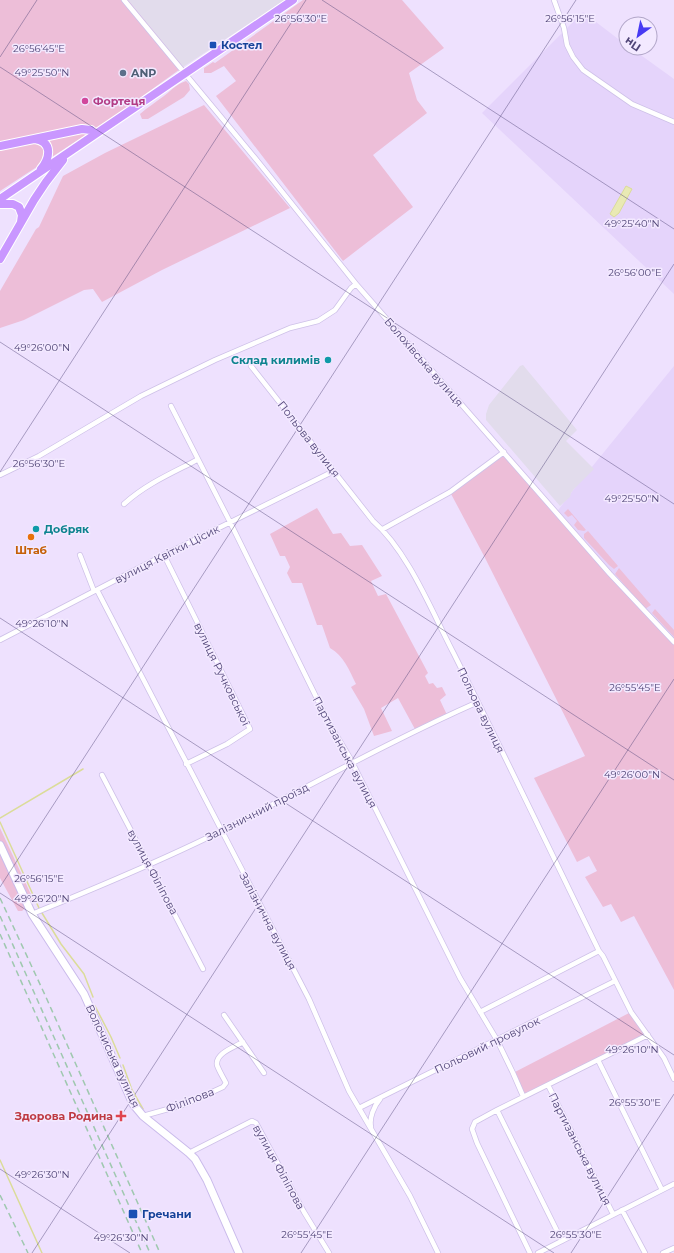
<svg xmlns="http://www.w3.org/2000/svg" width="674" height="1253" viewBox="0 0 674 1253" font-family="Montserrat,sans-serif">
<rect width="100%" height="100%" fill="#eee1fe"/>
<path fill="#e5d4fb" d="M583 12 626 45V48H631L674 79V294L482 113Z
M674 366V642L556 513 574 489Z"/>
<path fill="#e2dcec" d="M128 0H285L183 67Z
M523 365 577 430 566 441 594 469 574 489 571 493 570 497 560 506 486 420V414L489 405 520 366Z"/>
<path fill="#edbed8" d="M0 0H128L183 67 119 113 0 191Z
M303 0H402L444 48 409 73 417 100 427 113 373 155 413 207 343 261 216 96 236 81 224 66 211 73H204V68L213 62 215 63Z
M186 81 189 84 190 90 184 97 148 119H142L140 114C148 107 156 102 164 96 173 89 175 85 186 81Z
M204 105 290 208 162 270 102 302 93 289 84 290 24 320 0 328V291L36 229 39 227 63 176 105 153Z
M504 452 674 642V990L634 916 621 922 611 904 603 907 585 877 597 871 589 856 577 862 534 778 585 756 483 554 450 492Z
M317 508 333 534 341 533 350 546 362 545 382 576 371 581 378 596 386 594 428 673 425 676 429 684 433 683 437 688 442 687 446 695 440 700 447 715 416 731 398 698 381 708 392 731 374 736 364 709 351 687 356 684C349 670 344 656 330 648L322 625H317L302 583H292L287 573 290 567 285 556H280L270 534Z
M568 509 586 530 584 531 578 530 574 525 577 521 572 515 568 517 564 513Z
M588 531 618 566 614 569 609 565 584 538V534Z
M619 568 651 605 645 609 615 574Z
M655 609 674 630V637L652 613Z
M0 828 34 901 32 903H30L0 841Z
M0 854 25 908 22 911H18L0 878Z
M631 1012 648 1035 523 1096 513 1073Z"/>
<path fill="#e9e9b4" stroke="#dbdc99" d="M626 186 632 189 619 213 614 217 610 214Z"/>
<g fill="none" stroke-linecap="round" stroke-linejoin="round">
<path stroke="#dbdc99" stroke-width="1.5" d="M0 818 83 769
M0 822 39 908
M42 913 61 944 84 974 93 997
M95 1006 111 1037 120 1058
M123 1065 132 1090 143 1109
M0 1160 42 1253"/>
<g stroke="#cec1e8" stroke-width="6">
<path id="minor" d="M124 0 255 158 356 284 610 574 674 642
M554 0 564 28 567 45 573 57 583 70 632 104 674 122
M251 366 373 521C408 551 432 612 454 654 503 752 551 852 599 951L603 956 631 1012 664 1058 674 1079
M171 406 230 522 329 723 350 758 460 978 497 1040 513 1073 523 1096
M0 475 39 456 141 396 215 360 290 328 318 321 335 310 351 288 356 284
M124 504C146 484 172 473 197 460
M383 529 450 492 504 452
M80 555 94 591
M164 555 250 729 227 744 186 764
M97 590 309 999 349 1091 410 1196 438 1253
M0 640 164 555 334 471
M102 775 203 969
M32 914C96 888 159 862 221 831 306 788 390 741 478 702
M480 1012 599 951
M224 1015 264 1073
M598 1060 662 1190
M548 1085 613 1214
M359 1108 615 981
M497 1110 475 1122 472 1129 477 1143 530 1253
M143 1116 186 1104 223 1087 226 1083C223 1077 219 1071 217 1065 215 1053 235 1047 243 1042
M371 1127C369 1118 374 1106 380 1099
M189 1153 252 1121 256 1123 304 1212 329 1253
M622 1210 645 1253
M562 1241 497 1110 648 1035
M538 1253 674 1184
M663 1253 674 1248"/>
</g>
<g stroke="#cabbeb" stroke-width="9">
<path id="secondary" d="M0 845 32 914 84 994 133 1104 143 1116 189 1153 195 1159 207 1180 239 1253"/>
</g>
<g stroke="#fff" stroke-width="10">
<path id="primary" d="M35 139C53 142 50 158 41 169
M0 146 82 129 91 130 95 134
M0 199C98 133 195 66 293 0
M0 204H13L19 207 22 215 21 222
M0 259 34 200 46 182 63 160"/>
</g>
<use href="#minor" stroke="#fff" stroke-width="4.5"/>
<use href="#secondary" stroke="#fff" stroke-width="7"/>
<use href="#primary" stroke="#c997ff" stroke-width="8"/>
<path stroke="#9fc8af" stroke-width="1.5" stroke-dasharray="6 4" stroke-linecap="butt" d="M0 898 45 995 160 1253
M0 916 150 1253
M0 934 142 1253
M0 1195 28 1253"/>
</g>
<path fill="none" stroke="#504577" stroke-width="1" stroke-opacity="0.45" d="M322 0 674 229M0 57 37 0M0 67 674 504M0 342 674 780M0 472 306 0M0 618 674 1055M0 887 576 0M0 893 554 1253M0 1169 130 1253M32 1253 674 264M301 1253 674 679M571 1253 674 1094"/>
<g fill="#1a4fb4" stroke="#f3e9ff" stroke-width="1.5">
<rect x="209" y="41" width="8" height="8" rx="2"/>
<rect x="128" y="1209" width="10" height="10" rx="2"/>
</g>
<circle fill="#5c6f8a" stroke="#f3e9ff" stroke-width="1.5" cx="123" cy="73" r="4"/>
<circle fill="#d1479c" stroke="#f3e9ff" stroke-width="1.5" cx="85" cy="101" r="4"/>
<g fill="#0f9aa8" stroke="#f3e9ff" stroke-width="1.5">
<circle cx="328" cy="360" r="4"/>
<circle cx="36" cy="529" r="4"/>
</g>
<circle fill="#e8710a" stroke="#f3e9ff" stroke-width="1.5" cx="31" cy="537" r="4"/>
<path fill="#e0444e" stroke="#f3e9ff" stroke-width="1.5" d="M119 1110h4v4h4v4h-4v4h-4v-4h-4v-4h4z"/>
<g text-anchor="middle" dominant-baseline="central" stroke-width="3" stroke-linejoin="round" paint-order="stroke">
<g font-size="11" font-weight="bold" fill="#164399" stroke="#f3e9ff" text-anchor="start">
<text x="221" y="45">Костел</text>
<text x="142" y="1214">Гречани</text>
</g>
<g font-size="11" font-weight="bold" fill="#4e5e75" stroke="#f3e9ff" text-anchor="start">
<text x="131" y="73">ANP</text>
</g>
<g font-size="11" font-weight="bold" fill="#b23c85" stroke="#f3e9ff" text-anchor="start">
<text x="93" y="101">Фортеця</text>
</g>
<g font-size="11" font-weight="bold" fill="#0d838f" stroke="#f3e9ff" text-anchor="end">
<text x="320" y="360">Склад килимів</text>
<text x="44" y="529" text-anchor="start">Добряк</text>
</g>
<g font-size="11" fill="#504577" stroke="#f3e9ff">
<text transform="translate(424 362) rotate(49)">Болохівська вулиця</text>
<text transform="translate(309 439) rotate(52)">Польова вулиця</text>
<text transform="translate(167 554) rotate(-27)">вулиця Квітки Цісик</text>
<text transform="translate(222 674) rotate(64)">вулиця Ручковської</text>
<text transform="translate(481 710) rotate(64)">Польова вулиця</text>
<text transform="translate(345 752) rotate(62)">Партизанська вулиця</text>
<text transform="translate(257 812) rotate(-27)">Залізничний проїзд</text>
<text transform="translate(153 872) rotate(62)">вулиця Філіпова</text>
<text transform="translate(268 921) rotate(62)">Залізнична вулиця</text>
<text transform="translate(487 1045) rotate(-26)">Польовий провулок</text>
<text transform="translate(113 1056) rotate(65)">Волочиська вулиця</text>
<text transform="translate(190 1100) rotate(-21)">Філіпова</text>
<text transform="translate(580 1149) rotate(63)">Партизанська вулиця</text>
<text transform="translate(279 1167) rotate(61)">вулиця Філіпова</text>
</g>
<g font-size="11" font-weight="bold" fill="#c56008" stroke="#f3e9ff">
<text x="31" y="550">Штаб</text>
</g>
<g font-size="11" font-weight="bold" fill="#be3a42" stroke="#f3e9ff" text-anchor="end">
<text x="113" y="1116">Здорова Родина</text>
</g>
</g>
<g font-size="10" text-anchor="middle" fill="#504577" stroke="#f3e9ff" stroke-width="3" stroke-linejoin="round" paint-order="stroke">
<text x="301" y="22">26°56'30"E</text>
<text x="570" y="22">26°56'15"E</text>
<text x="39" y="52">26°56'45"E</text>
<text x="42" y="76">49°25'50"N</text>
<text x="632" y="227">49°25'40"N</text>
<text x="635" y="276">26°56'00"E</text>
<text x="42" y="351">49°26'00"N</text>
<text x="39" y="467">26°56'30"E</text>
<text x="632" y="502">49°25'50"N</text>
<text x="42" y="627">49°26'10"N</text>
<text x="635" y="691">26°55'45"E</text>
<text x="632" y="778">49°26'00"N</text>
<text x="39" y="882">26°56'15"E</text>
<text x="42" y="902">49°26'20"N</text>
<text x="632" y="1053">49°26'10"N</text>
<text x="635" y="1106">26°55'30"E</text>
<text x="42" y="1178">49°26'30"N</text>
<text x="307" y="1238">26°55'45"E</text>
<text x="576" y="1238">26°55'30"E</text>
<text x="121" y="1241">49°26'30"N</text>
</g>
<g transform="translate(638 36) rotate(213)"><circle r="19" fill="#f3e9ff" stroke="#b2a7c9"/>
<path d="M0-3L7 15L0 10L-7 15Z" fill="#483af3"/>
<text y="-6" font-size="11" font-weight="bold" text-anchor="middle" fill="#504577">Пн</text>
</g>
</svg>
